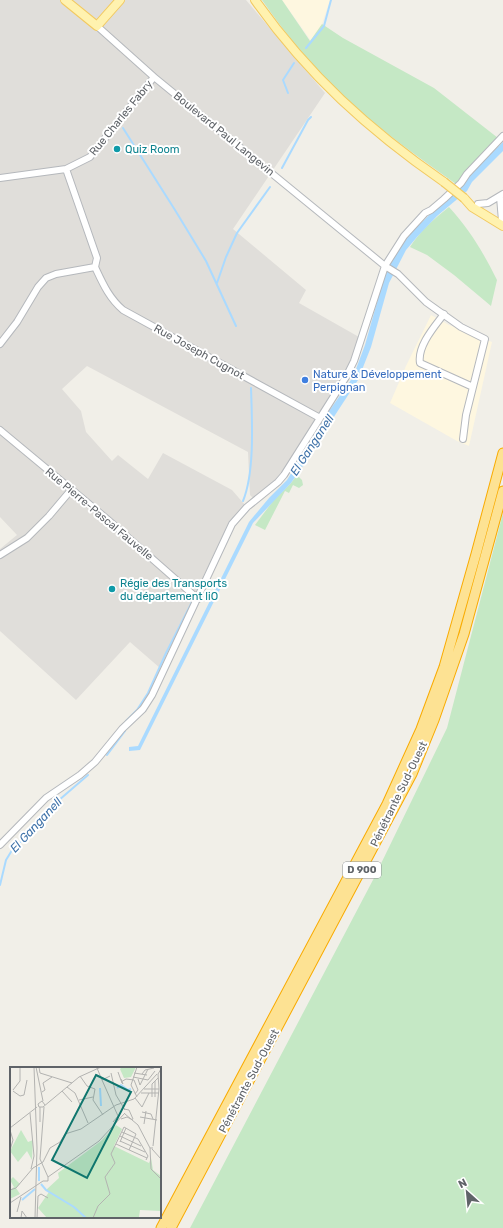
<svg xmlns="http://www.w3.org/2000/svg" width="503" height="1228" viewBox="0 0 503 1228" font-family="Rubik,sans-serif">
<rect width="100%" height="100%" fill="#f1efe8"/>
<path fill="#fef7e0" d="M282 0H330L322 24 311 41Z
M431 315 449 325 492 342 469 446 457 441 390 403 406 366Z"/>
<path fill="#e0deda" d="M0 0H246L325 93 233 229 306 290 299 303 359 337 351 360 343 375 291 459 276 479 253 498 250 495 248 452 87 366 62 389 81 411 86 432 112 461 118 455 148 479 163 453 232 490 245 505 229 522 160 668 130 642 76 700 0 631V549L17 535 0 517Z"/>
<path fill="#c5e8c5" d="M262 0H282L310 41 322 24 343 38 434 88 498 138 465 172 456 184C421 159 384 133 352 104 318 73 288 38 262 0Z
M449 207C470 230 483 252 497 280L491 306 454 275 427 255 410 247C420 231 434 219 449 207Z
M297 475 302 480 303 485 299 488 293 485 289 493 285 491 265 530 255 525 273 501 291 483Z
M503 513V1228H190L374 878 447 728Z"/>
<path fill="#aadaff" d="M503 142V151L472 182 467 191 437 216 417 237 406 250 389 283 371 347 358 380 305 461V463L291 483 253 523 140 750 129 751V747L138 746 249 522 269 498 287 480 327 414 353 377 365 345 383 281 390 264 401 246 412 232Z"/>
<g fill="none" stroke-linecap="round" stroke-linejoin="round">
<path stroke="#aadaff" stroke-width="2" d="M306 48 324 26 331 0
M288 93 283 80 294 63
M123 128 175 210 206 261 236 326
M282 168 308 120 311 117
M217 283 226 257 237 233 270 187
M243 501C255 472 252 420 251 388
M126 721 137 710 148 693 166 653 193 600
M107 755 125 731
M0 885 6 860 14 847 26 838 51 807 88 775"/>
<g stroke="#b5b8bc" stroke-width="8">
<path id="minor" d="M97 26 154 77 385 266 398 274 426 302 461 327 485 339 466 415 463 439
M66 169 97 258 95 267
M0 178 66 169 90 157 154 77
M500 197 502 221
M478 204 488 203 503 194
M95 267C103 284 109 298 123 310L320 418
M444 314C435 326 417 346 420 363L473 387
M0 344 17 322 38 287 46 278 56 274 95 267
M0 430 107 519 198 599
M0 555 27 538 49 516 71 490
M0 845 46 798 80 775 95 762 122 729 143 709 152 695 232 524 247 507 278 482 284 475 346 377 354 361 385 266 404 236 425 213 431 210 444 199 461 183 467 174 503 136"/>
</g>
<g stroke="#f2c960" stroke-width="10">
<path id="major" d="M65 0 97 26 120 0
M255 0C308 75 369 130 444 182
M464 198 472 207 503 226"/>
</g>
<g stroke="#f9ab00" stroke-width="11">
<path id="highway" d="M161 1228 387 804 421 729 444 667 476 554 503 453
M171 1228 412 774 434 720 464 634 503 491"/>
</g>
<use href="#minor" stroke="#fff" stroke-width="6"/>
<use href="#major" stroke="#fff2af" stroke-width="8"/>
<use href="#highway" stroke="#fde293" stroke-width="9"/>
<g stroke="#f2c960" stroke-width="10" stroke-linecap="butt">
<path id="major-bridge" d="M444 182 464 198"/>
</g>
<use href="#major-bridge" stroke="#fff2af" stroke-width="8"/>
</g>
<g fill="#0f9aa8" stroke="#fff" stroke-width="1.5">
<circle cx="117" cy="149" r="4"/>
<circle cx="112" cy="589" r="4"/>
</g>
<circle fill="#3f7fe0" stroke="#fff" stroke-width="1.5" cx="305" cy="380" r="4"/>
<g text-anchor="middle" dominant-baseline="central" stroke-width="4" stroke-linejoin="round" paint-order="stroke">
<rect fill="#fff" stroke="#8f9295" stroke-width="1" x="343" y="862" width="38" height="16" rx="3"/>
<g font-size="10" font-weight="bold" fill="#5f6368">
<text x="362" y="870">D 900</text>
</g>
<g font-size="11" fill="#5f6368" stroke="#fff">
<text transform="translate(121 118) rotate(-51)">Rue Charles Fabry</text>
<text transform="translate(224 134) rotate(39)">Boulevard Paul Langevin</text>
<text transform="translate(199 352) rotate(29)">Rue Joseph Cugnot</text>
<text transform="translate(99 514) rotate(40)">Rue Pierre-Pascal Fauvelle</text>
<text transform="translate(399 794) rotate(-64)">Pénétrante Sud-Ouest</text>
<text transform="translate(249 1081) rotate(-62)">Pénétrante Sud-Ouest</text>
</g>
<g font-size="11" fill="#0d838f" stroke="#fff" text-anchor="start">
<text x="125" y="149">Quiz Room</text>
<text x="120" y="583">Régie des Transports<tspan x="120" dy="13">du département liO</tspan></text>
</g>
<g font-size="11" fill="#366cbe" stroke="#fff" text-anchor="start">
<text x="313" y="374">Nature &amp; Développement<tspan x="313" dy="13">Perpignan</tspan></text>
</g>
<g font-size="12" font-style="italic" fill="#4174aa" stroke="#fff">
<text transform="translate(312 445) rotate(-57)">El Ganganell</text>
<text transform="translate(36 825) rotate(-47)">El Ganganell</text>
</g>
</g>
<g transform="translate(10 1067)">
<rect width="151" height="151" fill="#f1efe8"/>
<path d="M112 0H126L121 10 114 11 110 2ZM106 58 112 62 104 79 139 96 141 91 143 103 151 109V144L130 143 129 150 116 151H37L28 141 39 125 36 123 49 111 48 106 91 74ZM11 63 18 75 23 73 22 93 17 84 8 95 0 84ZM3 110 10 117 6 121 10 127 0 132V123L4 120 0 113Z" fill="#c5e8c5"/>
<path fill="none" stroke="#aadaff" stroke-width="2" d="M90 21 91 39M107 21 111 18 118 23 121 22M29 100V114M31 117 36 123 64 140 76 151M12 133 25 122"/>
<path fill="none" stroke="#b3b3b1" stroke-width="1" d="M24 0 27 81 25 151M26 0 33 34M29 0 30 6 62 16M127 0 121 18 127 30M87 1 92 13 100 9M108 5 112 16 113 17 111 12M101 6 106 28 115 43M124 6 137 8M132 7 135 3 144 1M70 9 77 19 85 22M123 10 138 13 145 4M128 12 130 18 138 2M92 13 108 49 103 55M111 15 116 12 124 13 128 23 125 27M57 20 65 26 78 56M85 22 83 33 93 48M134 22H149M3 23 10 14V0M3 24 10 29 14 28 17 13M52 24 62 35M32 25 35 23 33 16 42 10M131 26H149M142 30V17L148 11M145 30V14M125 31 132 40 139 26M69 33 83 30M35 38 32 34 28 37 29 40H33L69 10 91 0M30 40V55M34 40 30 92 38 110M114 42 119 43 123 52M132 45 141 47 143 52M20 46 24 89 21 102M115 47 128 58 140 81H143M130 50 147 53M111 52 117 50 123 53M134 57 136 44M114 60 126 67 119 83M0 61 27 40M0 63 3 73 0 83M112 65 128 72 138 89 136 93M110 69 131 79M110 74 135 85M110 75 116 61M106 77 137 91M143 79 149 22 148 7 151 2M140 81 141 102 151 112M142 82 151 92M38 110 89 74 115 46M0 123 6 121 23 101 33 95 40 81 50 75 55 67 71 62 106 38 124 32 147 7M0 136 33 114H38V110M7 145 11 130M11 151 12 144 17 151M27 151 28 129 31 127 38 131M83 151 88 139 100 127 95 110 105 96 101 87 114 60"/>
<path fill="#0f766e" fill-opacity="0.15" stroke="#0f766e" stroke-width="2" d="M86 8 121 25 77 111 42 93Z"/>
<rect width="151" height="151" fill="none" stroke="#5f6368" stroke-width="2"/>
</g>
<g transform="translate(467 1192) rotate(333)" stroke="#ffffff" stroke-width="3" paint-order="stroke">
<path d="M0-3L7 15L0 10L-7 15Z" fill="#5f6368"/>
<text y="-6" font-size="11" font-weight="bold" text-anchor="middle" fill="#5f6368">N</text>
</g>
</svg>
